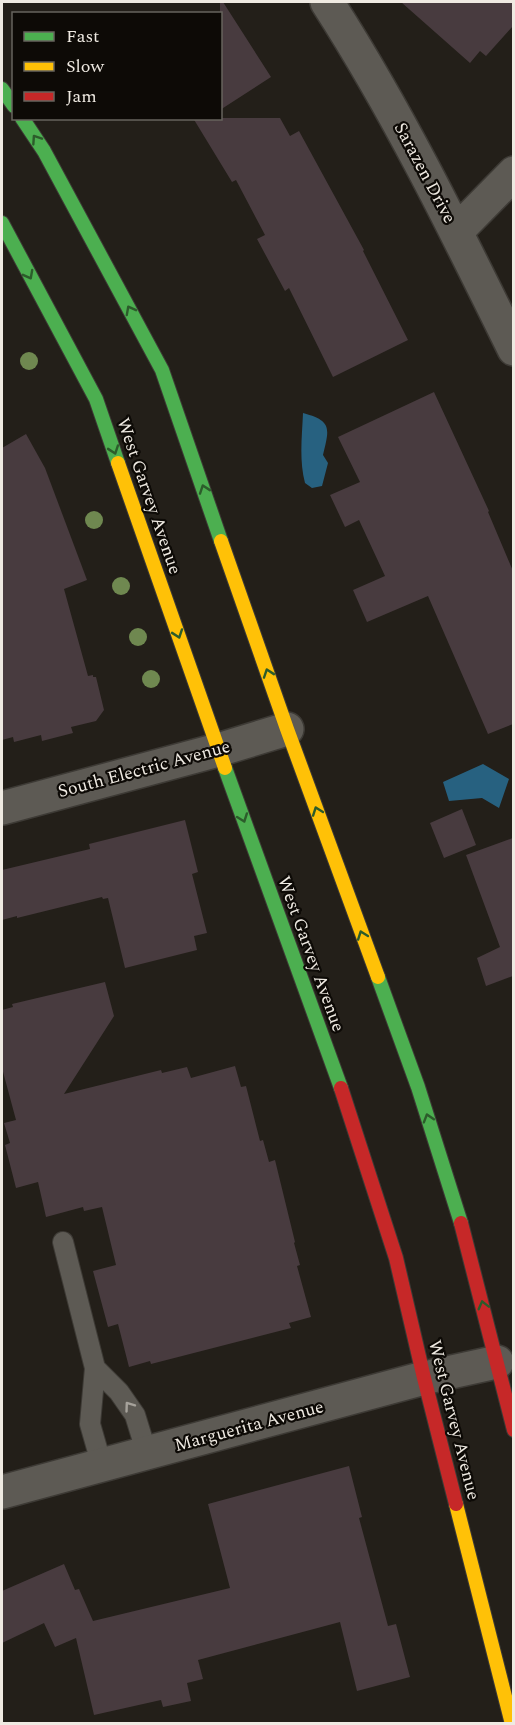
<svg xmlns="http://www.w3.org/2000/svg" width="515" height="1725" viewBox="0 0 515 1725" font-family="Spectral,serif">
<rect width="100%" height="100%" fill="#231f19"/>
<path fill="#276180" d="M303 413C333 421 329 429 323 455L328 463 322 486 312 488 305 483C299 460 302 437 303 413Z
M483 764 509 779 499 808 482 798 449 801 443 782Z"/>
<path fill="#483b3f" d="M220 2H223L271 77 220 110Z
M401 2H513V26L486 56 480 51 470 63Z
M193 118H280L290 136 299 131 364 250 363 251 408 340 333 377 289 288 285 291 257 239 265 235 236 180 232 182Z
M434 392 489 511 488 512 513 571V724L488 734 428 596 367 622 353 590 385 576 359 520 345 527 330 495 360 482 338 437Z
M26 434 45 468 87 580 64 589 88 676 93 675V677H96L104 710 96 721 71 727 73 733 42 741 41 735 14 742 13 737 2 740V448Z
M462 809 476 845 444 858 430 823Z
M185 820 198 872 192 874 207 933 194 936 197 950 125 968 108 898 103 899 102 897 17 918V916L2 920V870L90 849 89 844Z
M513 838V976L486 986 477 958 500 947 466 855Z
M105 982 114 1016 64 1094 161 1070 162 1073 187 1067 191 1078 235 1066 241 1087 246 1086 260 1141 263 1140 269 1162 275 1160 295 1242 294 1243 300 1265 297 1266 311 1317 289 1323 291 1328 151 1364 150 1361 129 1367 118 1324 108 1327 93 1271 116 1265 102 1207 84 1211 83 1207 46 1217 38 1182 16 1188 5 1145 10 1143 4 1123 16 1120 2 1068V1010L13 1007 12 1004Z
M349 1466 362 1517 359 1518 388 1626 396 1624 410 1677 357 1691 340 1622 198 1660 203 1679 187 1683 191 1701 163 1707 161 1700 94 1715 76 1638 55 1647 44 1623 2 1643V1591L64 1564 75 1590 79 1589 93 1621 230 1588 208 1504Z"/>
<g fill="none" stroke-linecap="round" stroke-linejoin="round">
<g stroke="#3d3a35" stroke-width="22">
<path id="lane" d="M63 1242 95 1368 90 1424 102 1466
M95 1368 119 1392 135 1415 147 1454"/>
</g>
<g stroke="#3d3a35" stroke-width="36">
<path id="street" d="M327 2C398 112 456 231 514 349
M457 231 514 173
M2 808 218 750 287 729
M2 1492 424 1378 497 1362"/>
</g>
<g stroke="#3d3a35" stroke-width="16">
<path id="fast" d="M2 89 14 106
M22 118 44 151 162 370 221 541
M2 223 96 399 118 463
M225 768 341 1088
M378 977 418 1087 461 1223"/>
</g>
<g stroke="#3d3a35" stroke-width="16">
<path id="slow" d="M118 463 225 768
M221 541 287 729 378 977
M456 1504 512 1724"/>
</g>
<g stroke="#3d3a35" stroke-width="16">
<path id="jam" d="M341 1088 396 1258 424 1378 456 1504
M461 1223 514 1430"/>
</g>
<use href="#lane" stroke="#5d5a54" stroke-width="20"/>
<use href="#street" stroke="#5d5a54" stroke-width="33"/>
<use href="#fast" stroke="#4caf50" stroke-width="14"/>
<use href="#slow" stroke="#ffc107" stroke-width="14"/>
<use href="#jam" stroke="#c62828" stroke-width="14"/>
</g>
<g fill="#6f8850">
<circle cx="29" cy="361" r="9"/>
<circle cx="94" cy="520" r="9"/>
<circle cx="121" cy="586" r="9"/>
<circle cx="138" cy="637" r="9"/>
<circle cx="151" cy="679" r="9"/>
</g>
<defs><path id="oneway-chevron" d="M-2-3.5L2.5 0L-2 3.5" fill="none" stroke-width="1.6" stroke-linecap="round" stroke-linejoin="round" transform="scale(1.5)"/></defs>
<g stroke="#2c5c2b">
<use href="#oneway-chevron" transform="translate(36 139) rotate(-124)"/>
<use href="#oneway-chevron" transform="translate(29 275) rotate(62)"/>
<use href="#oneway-chevron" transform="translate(130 310) rotate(-118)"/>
<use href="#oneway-chevron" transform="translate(114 450) rotate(71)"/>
<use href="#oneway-chevron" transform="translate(204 489) rotate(-109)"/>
<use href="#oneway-chevron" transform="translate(178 634) rotate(71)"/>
<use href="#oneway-chevron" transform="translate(268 673) rotate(-109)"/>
<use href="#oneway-chevron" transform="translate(317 811) rotate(-110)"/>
<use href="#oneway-chevron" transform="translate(243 818) rotate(70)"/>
<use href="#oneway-chevron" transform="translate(362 935) rotate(-110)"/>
<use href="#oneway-chevron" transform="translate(428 1118) rotate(-107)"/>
<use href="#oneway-chevron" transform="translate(483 1305) rotate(-104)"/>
</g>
<use stroke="#a6a29b" href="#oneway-chevron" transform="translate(129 1406) rotate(-126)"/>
<g text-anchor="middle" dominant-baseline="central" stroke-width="4.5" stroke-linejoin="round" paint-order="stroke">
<g font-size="18" fill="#efeae2" stroke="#0d0a06">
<text transform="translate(425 173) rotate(62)">Sarazen Drive</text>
<text transform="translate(149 496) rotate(71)">West Garvey Avenue</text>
<text transform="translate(144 769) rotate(-15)">South Electric Avenue</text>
<text transform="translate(311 954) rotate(70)">West Garvey Avenue</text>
<text transform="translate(454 1420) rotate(76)">West Garvey Avenue</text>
<text transform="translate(249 1426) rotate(-15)">Marguerita Avenue</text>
</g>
</g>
<rect width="515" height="1725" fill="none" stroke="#efeae2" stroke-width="6"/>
<rect x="12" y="12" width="210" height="108" fill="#0d0a06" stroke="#67645e" stroke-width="1.5"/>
<rect x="24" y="32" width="30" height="9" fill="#4caf50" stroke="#67645e" stroke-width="1.5"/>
<text x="66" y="42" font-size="18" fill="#efeae2">Fast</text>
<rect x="24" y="62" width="30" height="9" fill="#ffc107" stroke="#67645e" stroke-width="1.5"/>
<text x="66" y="72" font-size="18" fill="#efeae2">Slow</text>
<rect x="24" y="92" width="30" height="9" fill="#c62828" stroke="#67645e" stroke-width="1.5"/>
<text x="66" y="102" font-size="18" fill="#efeae2">Jam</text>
</svg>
